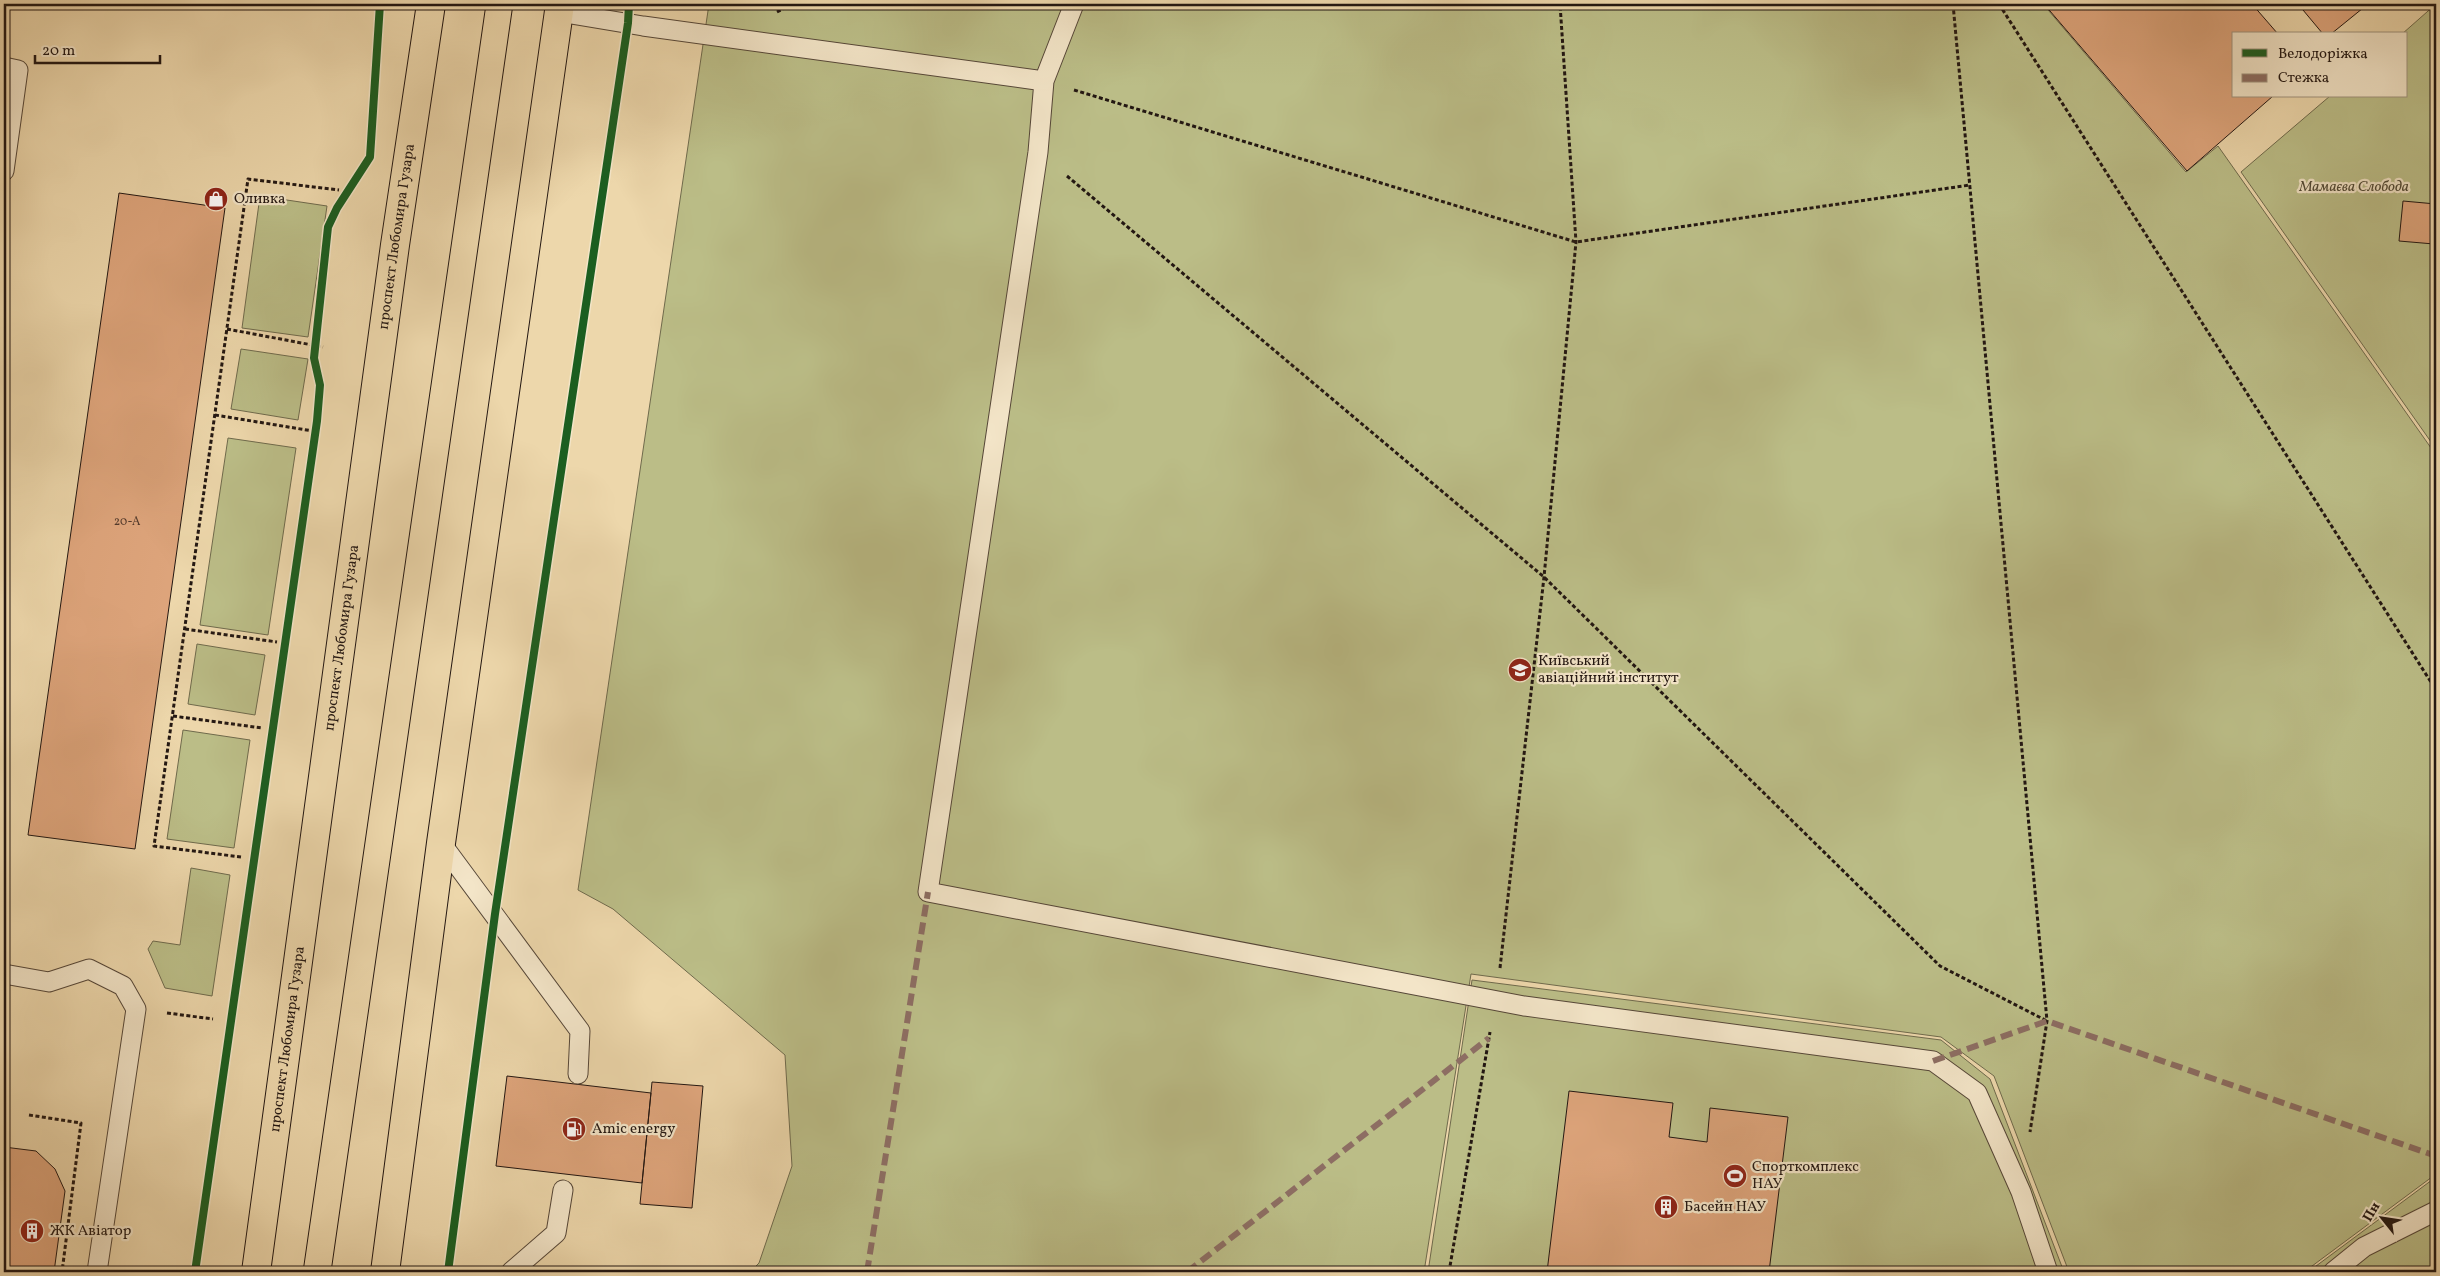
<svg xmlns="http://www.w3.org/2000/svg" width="2440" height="1276" viewBox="0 0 2440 1276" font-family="Vollkorn,serif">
<rect width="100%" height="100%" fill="#edd7ab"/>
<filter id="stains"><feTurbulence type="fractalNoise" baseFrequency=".004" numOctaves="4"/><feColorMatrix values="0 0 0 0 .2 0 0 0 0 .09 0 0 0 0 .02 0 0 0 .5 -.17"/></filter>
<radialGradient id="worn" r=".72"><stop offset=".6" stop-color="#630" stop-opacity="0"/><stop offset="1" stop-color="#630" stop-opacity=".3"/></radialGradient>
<path fill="#bbbd87" stroke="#6f6a4c" d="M709 4H2043L2186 172 2218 146 2436 455V1174L2304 1272H2069L1994 1076 1941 1037 1471 974 1424 1272H750L759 1263 792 1166 785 1055 613 909 578 890Z
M2436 4V449L2241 172 2330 96H2406V34H2402Z
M260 196 327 206 308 337 242 328Z
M241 349 308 359 298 420 231 409Z
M228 438 296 448 268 635 200 625Z
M197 644 265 655 255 715 188 704Z
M183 730 250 740 234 848 167 839Z
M191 868 230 875 212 996 165 988 148 949 153 941 180 945Z
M1472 980 1941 1040 1990 1079 2064 1272H1428Z
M2436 1177V1272H2308Z"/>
<path fill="#dda47b" stroke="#231712" d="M2044 4H2252L2278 34H2234V96H2273L2187 171Z
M2298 4H2368L2331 34H2323Z
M119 193 225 208 135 849 28 835Z
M2403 201 2436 204 2434 244 2399 241Z
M507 1076 651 1093 642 1183 496 1166Z
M652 1082 703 1086 692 1208 640 1204Z
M1569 1091 1673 1103 1669 1137 1707 1142 1710 1108 1788 1117 1769 1272H1547Z
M4 1147 36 1151 55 1169 65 1191 54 1272H4Z"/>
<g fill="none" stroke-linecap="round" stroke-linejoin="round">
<g stroke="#564738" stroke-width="21">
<path id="service" d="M559 12 643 26 1044 81 1074 4
M4 67 18 70 4 171
M1044 81 1038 152 928 892 1524 1006 1933 1061 1977 1093 2021 1192 2048 1272
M441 843 580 1031 578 1074
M4 974 49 982 89 969 123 986 136 1009 97 1272
M511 1272 556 1233 563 1190
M2333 1272 2364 1247 2436 1211"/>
</g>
<g stroke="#231712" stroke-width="30">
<g id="primary">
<path id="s1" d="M256 1272 395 245 431 4"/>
<path d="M385 1272 441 843 560 4"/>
</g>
</g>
<path stroke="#231712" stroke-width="3" stroke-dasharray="4 2.5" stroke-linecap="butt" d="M1953 4 2047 1021 2030 1132
M1999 4 2436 690
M777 12 792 4
M1074 90 1576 242 1970 185
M1067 176 1544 577 1940 966 2047 1021
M227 329 323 347
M215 415 313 431
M185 629 277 642
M173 716 262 728
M241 857 154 846 248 179 339 190
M1500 968 1544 577 1576 242 1560 4
M167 1013 213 1019
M29 1115 81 1123 62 1272
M1449 1272 1490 1032"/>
<use href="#service" stroke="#f3e5c8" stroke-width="19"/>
<use href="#primary" stroke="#edd7ab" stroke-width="28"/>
<path stroke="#231712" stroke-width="1" d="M303 1272 486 4
M331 1272 513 4"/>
<path stroke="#8d6e63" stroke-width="6" stroke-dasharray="12 6" stroke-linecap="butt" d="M1933 1061 2047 1021 2436 1156
M867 1272 928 892
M1187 1272 1489 1038"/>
<g stroke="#f3e5c8" stroke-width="11">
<path id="cycleway" d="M195 1272 317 421 320 385 314 358 328 227 337 208 370 157 380 4
M448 1272 495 914 628 23 629 4"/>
</g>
<use href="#cycleway" stroke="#1b5e20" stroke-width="8"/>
</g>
<defs>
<g id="shop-disc" transform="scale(1.25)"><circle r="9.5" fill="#8f2418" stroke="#f3e5c8"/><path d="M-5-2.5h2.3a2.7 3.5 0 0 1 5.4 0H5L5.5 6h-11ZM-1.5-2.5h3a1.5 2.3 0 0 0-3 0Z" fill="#fff"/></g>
<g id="university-disc" transform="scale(1.25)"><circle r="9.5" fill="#8f2418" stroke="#f3e5c8"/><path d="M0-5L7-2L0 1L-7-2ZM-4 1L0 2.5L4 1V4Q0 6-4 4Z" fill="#fff"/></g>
<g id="fuel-disc" transform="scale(1.25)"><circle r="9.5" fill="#8f2418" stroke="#f3e5c8"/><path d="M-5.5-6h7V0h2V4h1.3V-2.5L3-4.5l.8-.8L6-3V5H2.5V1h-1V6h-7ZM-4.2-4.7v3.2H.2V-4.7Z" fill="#fff"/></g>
<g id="stadium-disc" transform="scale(1.25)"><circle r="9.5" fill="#8f2418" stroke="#f3e5c8"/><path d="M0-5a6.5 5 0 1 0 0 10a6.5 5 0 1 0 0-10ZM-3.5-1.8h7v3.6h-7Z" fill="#fff"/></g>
<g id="building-disc" transform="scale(1.25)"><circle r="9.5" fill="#8f2418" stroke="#f3e5c8"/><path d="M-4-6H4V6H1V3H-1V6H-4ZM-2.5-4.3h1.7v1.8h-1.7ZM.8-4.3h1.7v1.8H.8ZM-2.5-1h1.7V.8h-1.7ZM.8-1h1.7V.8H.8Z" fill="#fff"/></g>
</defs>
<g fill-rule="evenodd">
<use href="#shop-disc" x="216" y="199"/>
<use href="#university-disc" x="1520" y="670"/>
<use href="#fuel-disc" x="574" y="1129"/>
<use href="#stadium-disc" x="1735" y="1176"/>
<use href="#building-disc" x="1666" y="1207"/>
<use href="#building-disc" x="32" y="1231"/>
</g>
<g text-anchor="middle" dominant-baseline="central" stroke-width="4.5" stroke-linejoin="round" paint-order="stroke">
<g font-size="12" fill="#523a2c">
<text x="127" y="522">20-А</text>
</g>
<g font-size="15" font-style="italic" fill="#514935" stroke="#f3e5c8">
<text x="2354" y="187">Мамаєва Слобода</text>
</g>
<g font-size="15" fill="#231712" stroke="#f3e5c8" text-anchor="start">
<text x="234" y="199">Оливка</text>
<text x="1538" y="661">Київський<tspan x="1538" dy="17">авіаційний інститут</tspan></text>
<text x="592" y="1129">Amic energy</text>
<text x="1752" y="1167">Спорткомплекс<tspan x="1752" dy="17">НАУ</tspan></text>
<text x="1684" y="1207">Басейн НАУ</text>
<text x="50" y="1231">ЖК Авіатор</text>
</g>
<g font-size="15" fill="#231712" stroke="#f3e5c8">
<text stroke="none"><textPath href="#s1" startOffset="1045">проспект Любомира Гузара</textPath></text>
<text stroke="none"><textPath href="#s1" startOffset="640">проспект Любомира Гузара</textPath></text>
<text stroke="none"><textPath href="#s1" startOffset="235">проспект Любомира Гузара</textPath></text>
</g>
</g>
<rect width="2440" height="1276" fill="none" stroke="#edd7ab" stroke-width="20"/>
<rect x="5" y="5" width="2430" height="1266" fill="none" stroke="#231712" stroke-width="2.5"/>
<rect x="10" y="10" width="2420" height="1256" fill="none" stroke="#231712"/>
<rect x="2232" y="32" width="175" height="65" fill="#f3e5c8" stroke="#a0937f"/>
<rect x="2242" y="49" width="25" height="8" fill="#1b5e20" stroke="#a0937f"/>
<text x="2278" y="58" font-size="15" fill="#231712">Велодоріжка</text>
<rect x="2242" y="74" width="25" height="8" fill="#8d6e63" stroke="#a0937f"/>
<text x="2278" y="82" font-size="15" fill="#231712">Стежка</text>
<g transform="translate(2382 1218) rotate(300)" stroke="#f3e5c8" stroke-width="4" paint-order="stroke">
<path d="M0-4L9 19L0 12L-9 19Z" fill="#231712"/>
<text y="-8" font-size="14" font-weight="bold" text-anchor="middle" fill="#231712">Пн</text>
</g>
<path d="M35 55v8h125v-8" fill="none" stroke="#231712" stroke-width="2.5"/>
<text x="42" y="55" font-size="15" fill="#231712" stroke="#f3e5c8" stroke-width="4" paint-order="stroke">20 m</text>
<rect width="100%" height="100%" filter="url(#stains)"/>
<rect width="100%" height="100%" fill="url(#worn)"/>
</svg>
